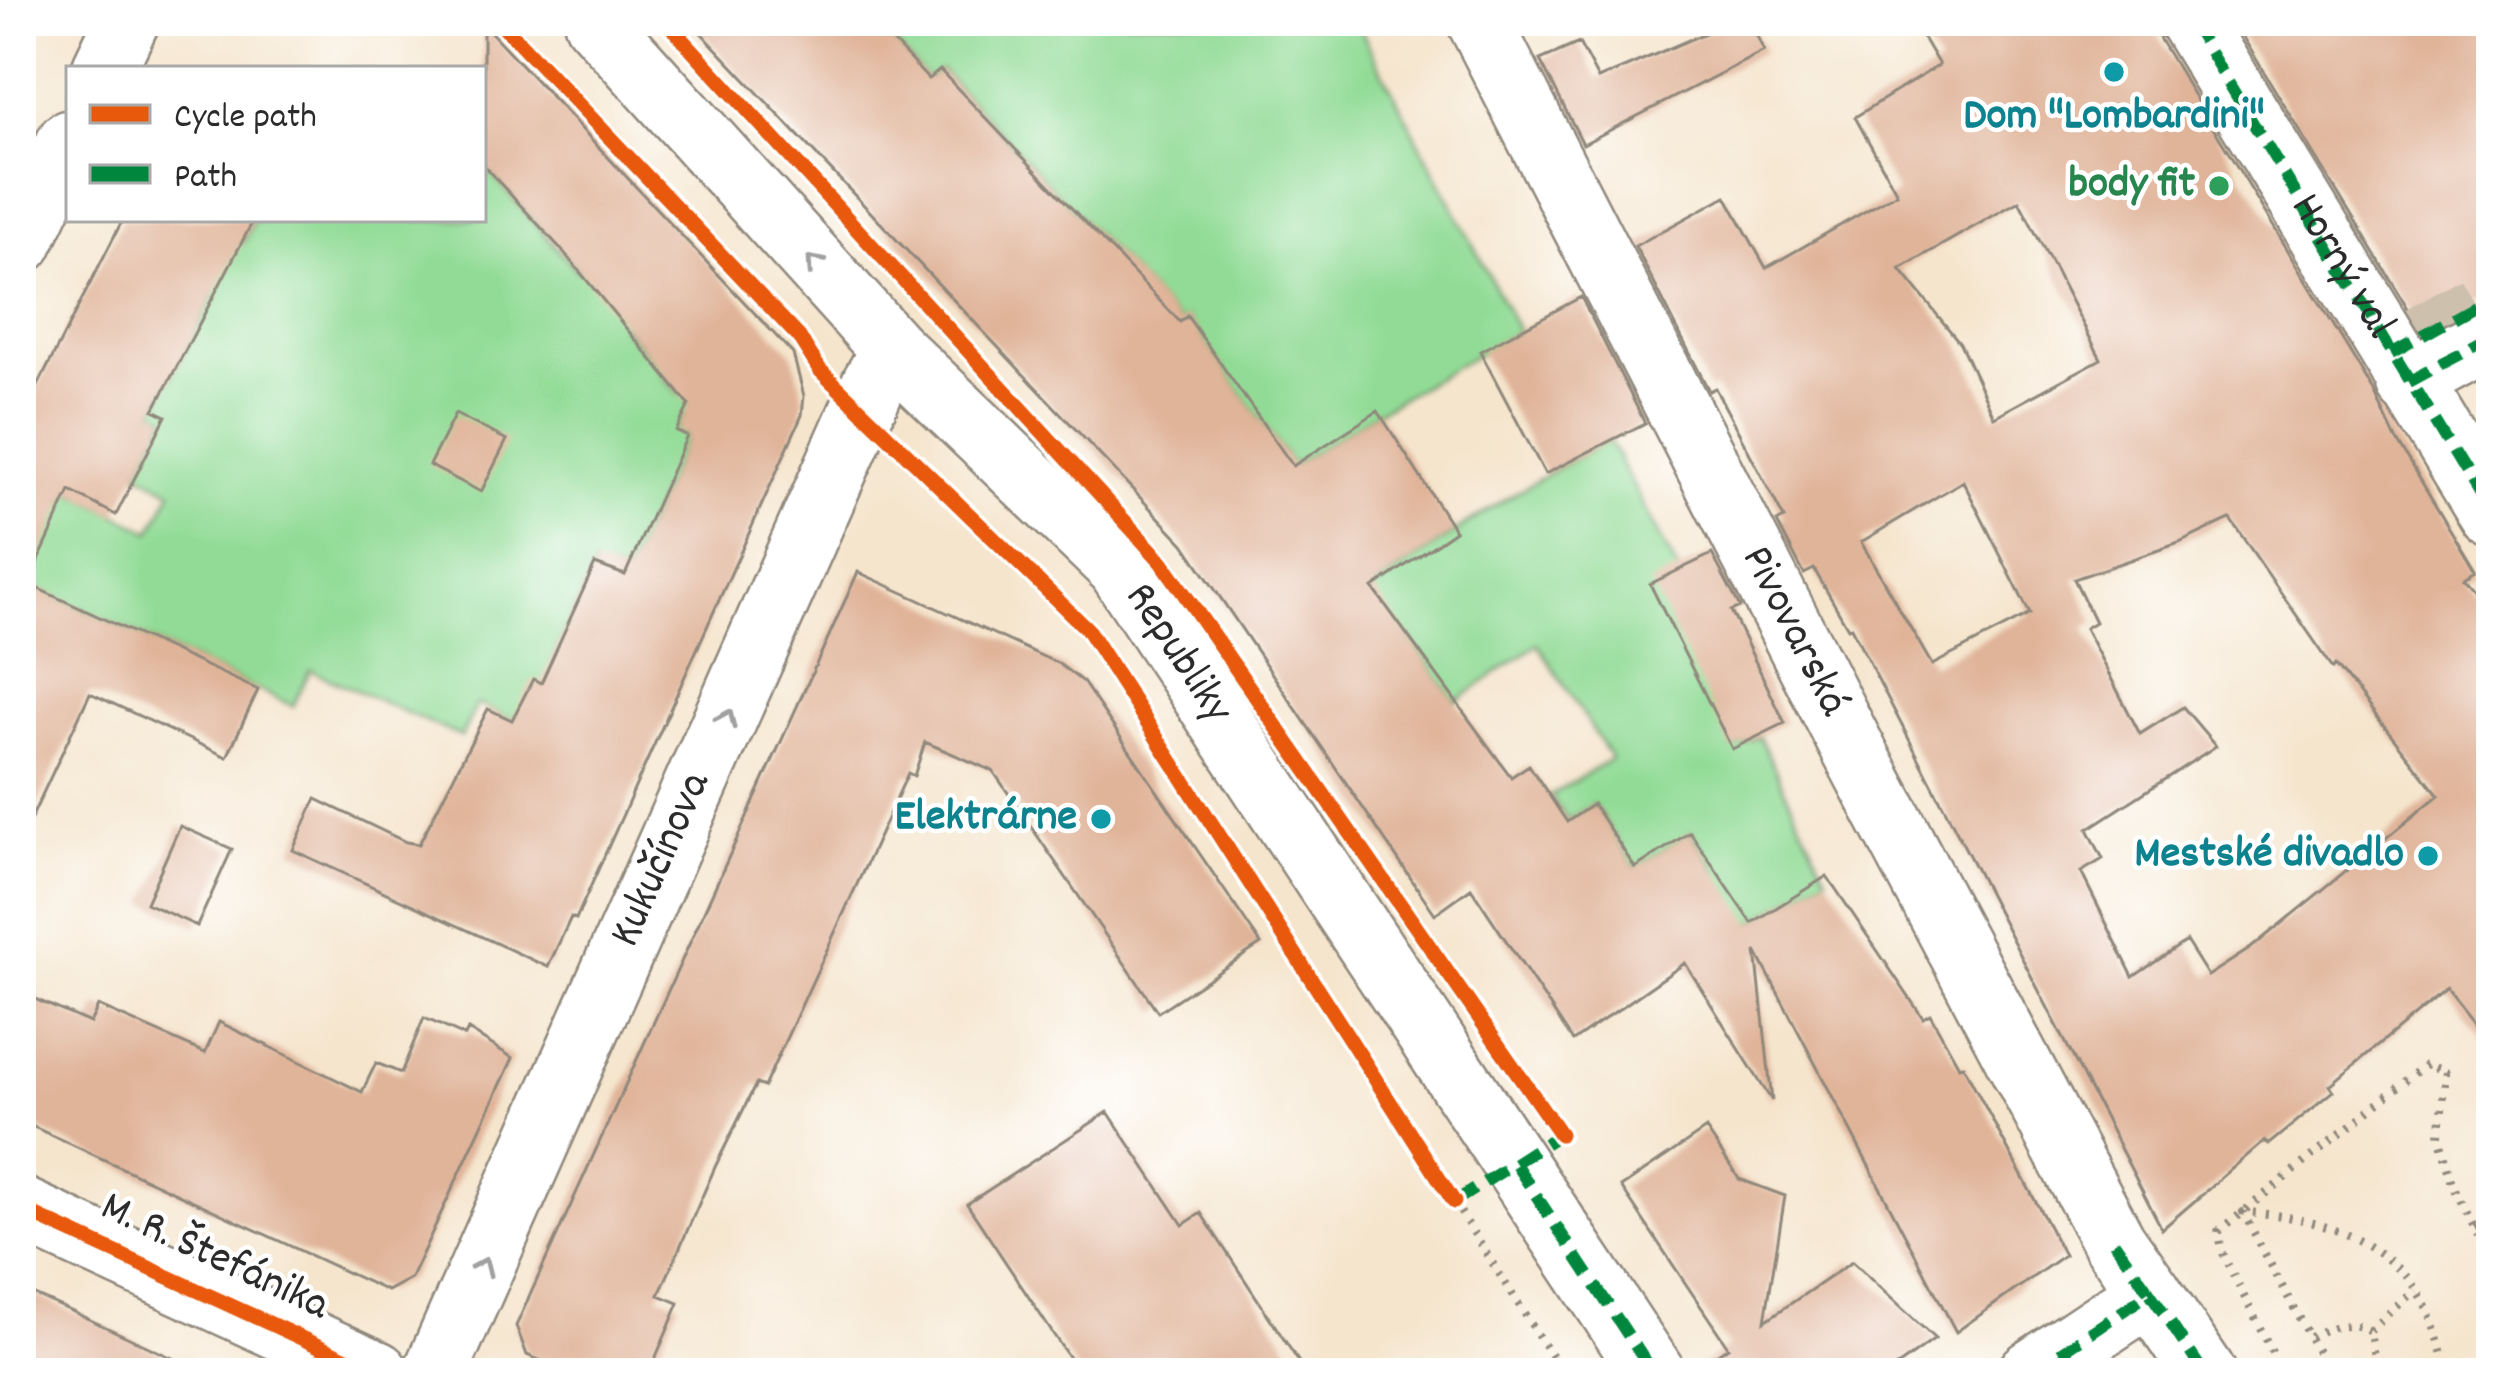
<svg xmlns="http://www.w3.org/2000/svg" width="2512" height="1394" viewBox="0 0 2512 1394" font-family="Dekko,sans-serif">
<rect width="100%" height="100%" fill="#fff"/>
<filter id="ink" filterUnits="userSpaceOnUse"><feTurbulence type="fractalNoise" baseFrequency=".00833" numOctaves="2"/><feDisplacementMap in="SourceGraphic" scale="24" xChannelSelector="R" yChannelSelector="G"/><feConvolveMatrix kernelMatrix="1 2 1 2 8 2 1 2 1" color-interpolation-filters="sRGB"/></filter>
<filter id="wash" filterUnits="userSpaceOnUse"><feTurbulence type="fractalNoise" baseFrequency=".004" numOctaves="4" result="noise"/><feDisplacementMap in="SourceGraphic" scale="48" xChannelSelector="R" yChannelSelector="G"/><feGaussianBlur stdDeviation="2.7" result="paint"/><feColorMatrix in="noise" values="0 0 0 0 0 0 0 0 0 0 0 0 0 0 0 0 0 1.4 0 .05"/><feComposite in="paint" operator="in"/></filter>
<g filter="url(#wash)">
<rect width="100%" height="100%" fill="#f5e5cd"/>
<path fill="#92db96" stroke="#5e8360" stroke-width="3" d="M874 21H1356L1518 331 1378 411 1293 466 1187 317 1180 322 1155 297 941 70 928 79Z
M483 165 577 271 580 269 627 320 622 326 664 373 663 377 680 395 686 392 693 418 684 415 677 430 687 436 625 575 594 565 551 662 561 667 512 720 477 704 461 737 310 670 293 706 21 581V481L64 503 70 491 151 532 172 491 138 472 166 416 154 410 213 297 231 239 243 243 255 219H483Z
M1609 441 1678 571 1732 748 1759 737 1827 876 1744 928 1716 870 1691 832 1635 868 1593 804 1568 820 1550 796 1611 759 1538 644 1456 702 1409 637 1353 603C1436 544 1518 487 1609 441Z"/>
<g id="blocks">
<path fill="#e0b499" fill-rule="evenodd" d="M690 21H874L928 79 940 70 1180 322 1187 316 1293 466 1378 411 1455 531 1373 588 1511 777 1529 765 1567 822 1593 804 1635 868 1690 832 1752 923 1827 876 1923 1018 1930 1014 1959 1066 1963 1065 2064 1255 1956 1332 1756 951 1772 1101 1685 963 1573 1041 1471 888 1435 914 1184 544Z
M1733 21H1750L1764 51 1583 144 1540 60 1579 43 1598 79Z
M1913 21H2155L2160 40 2373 390 2396 439 2475 571 2463 578 2491 611V1046L2446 989 2330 1085 2334 1091 2269 1144 2264 1141 2162 1229 1851 627 1848 628 1814 569 1804 574 1777 522 1784 518 1715 388 1709 391 1635 246 1726 196 1766 268 1897 193 1855 117 1939 65ZM2019 201 2101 359 1994 417 1960 343 1900 269ZM1963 481 2030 614 1932 665 1861 542ZM2230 519 2333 668 2336 665 2439 795 2251 948 2208 976 2186 941 2133 977 2081 872 2103 859 2088 829 2216 746 2183 707 2140 734 2085 628 2095 622 2074 579 2179 543Z
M2233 21H2491V301L2474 305 2423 333Z
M483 24 793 354 804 396 802 415 576 919 571 917 548 967 293 850 316 799 406 842 419 844 488 709 512 720 533 679 541 683 595 564 625 575 687 436 676 431 689 405 562 250 483 165Z
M123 219H254L154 410 166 416 116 515 70 491 28 584 258 690 227 757 90 693 21 840V419Z
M1581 297 1645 423 1545 474 1480 351Z
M455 414 507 440 481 492 429 465Z
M1712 554 1740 607 1731 611 1785 723 1732 749 1650 584Z
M858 572 1059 664 1083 682 1261 944 1158 1012 993 771 925 742 914 776 908 773 764 1087 756 1084 716 1165 659 1295 679 1303 649 1373H570L527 1355 516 1326Z
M180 826 232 849 197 926 146 903Z
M21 993 90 1023 98 1006 205 1053 219 1022 362 1092 376 1063 401 1073 424 1018 465 1036 468 1030 513 1058 411 1278 387 1291 21 1121Z
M1108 1112 1183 1225 1201 1213 1306 1373H1079L967 1204Z
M1706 1129 1739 1179 1785 1196 1765 1321 1852 1262 1935 1339 1888 1373H1690L1728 1347 1621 1187Z
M21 1289 71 1311 205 1373H21Z"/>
</g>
</g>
<g filter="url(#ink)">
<use href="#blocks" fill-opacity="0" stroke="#90887c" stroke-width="3"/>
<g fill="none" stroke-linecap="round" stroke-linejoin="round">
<path stroke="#cdc0ad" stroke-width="63" stroke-dasharray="63 32" stroke-linecap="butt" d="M2421 337 2491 297"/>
<g stroke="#90887c" stroke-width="68">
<g id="minor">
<path id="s1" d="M596 21 893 350 1119 567 1653 1373"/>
<path id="s2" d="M1479 21 1849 741 2114 1242 2150 1293"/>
<path id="s3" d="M2191 21 2491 514"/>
<path d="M104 69 127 21"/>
<path d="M21 242 69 142"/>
<path d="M2408 382 2491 337"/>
<path d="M21 1209 377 1373"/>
<path id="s4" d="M435 1373 874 383 893 350"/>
<path d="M2030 1373 2150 1293 2204 1373"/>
</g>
</g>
<path stroke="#90887c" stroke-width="8" stroke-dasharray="3 9" stroke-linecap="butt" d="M2491 1111 2487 1132 2491 1150
M1454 1202 1562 1373
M2475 1228 2491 1219
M2371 1331 2415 1290
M2310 1337C2329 1326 2352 1320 2371 1331L2375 1358 2368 1373
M2283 1373 2221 1251 2218 1232 2426 1064 2445 1072 2440 1135 2455 1187 2491 1262
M2328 1373 2243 1212C2310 1215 2388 1238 2423 1301 2436 1324 2441 1348 2448 1373"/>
<use href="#minor" stroke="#fff" stroke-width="63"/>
<path stroke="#00873e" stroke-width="12" stroke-dasharray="24 12" stroke-linecap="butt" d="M2191 21 2491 514
M2391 353 2491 297
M2408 382 2491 337
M1516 1165 1653 1373
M1454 1202 1560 1134
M2114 1242 2150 1293
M2030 1373 2150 1293 2204 1373"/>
<g stroke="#fff" stroke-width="22">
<path id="cycleway" d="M499 21 799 337 820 370 1087 629 1454 1202
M666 21 1162 562 1560 1134
M21 1209 377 1373"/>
</g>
<use href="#cycleway" stroke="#e8590c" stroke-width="15"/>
</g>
<defs><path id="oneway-chevron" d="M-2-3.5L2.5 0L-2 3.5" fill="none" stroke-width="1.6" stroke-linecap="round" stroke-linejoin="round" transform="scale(3)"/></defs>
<g stroke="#a0a0a0">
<use href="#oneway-chevron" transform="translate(814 263) rotate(-132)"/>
<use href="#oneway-chevron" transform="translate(727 718) rotate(-66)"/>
<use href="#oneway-chevron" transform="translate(483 1266) rotate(-66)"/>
</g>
</g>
<g fill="#0f9aa8" stroke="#fff" stroke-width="4.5">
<circle cx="2114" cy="72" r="12"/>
<circle cx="1101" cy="819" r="12"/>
<circle cx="2428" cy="856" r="12"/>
</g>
<circle fill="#2e9e5b" stroke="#fff" stroke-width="4.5" cx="2219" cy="186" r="12"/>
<g text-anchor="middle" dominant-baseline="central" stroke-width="9" stroke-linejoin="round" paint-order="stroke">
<g font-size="45" font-weight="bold" fill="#0d838f" stroke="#fff" text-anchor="end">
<text x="2114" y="118" text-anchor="middle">Dom "Lombardini"</text>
<text x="1077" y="819">Elektrárne</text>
<text x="2404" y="856">Mestské divadlo</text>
</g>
<g font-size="45" font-weight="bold" fill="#27864d" stroke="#fff" text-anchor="end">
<text x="2195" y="186">body fit</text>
</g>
<g font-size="45" fill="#2b2b2b" stroke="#fff">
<text stroke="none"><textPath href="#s3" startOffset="288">Horný val</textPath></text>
<text stroke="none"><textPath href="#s2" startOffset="687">Pivovarská</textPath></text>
<text stroke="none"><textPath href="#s1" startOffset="861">Republiky</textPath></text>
<text stroke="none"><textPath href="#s4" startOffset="561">Kukučínova</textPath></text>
<text transform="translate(214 1258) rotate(25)">M. R. Štefánika</text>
</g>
</g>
<rect width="2512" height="1394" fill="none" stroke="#fff" stroke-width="72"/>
<rect x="66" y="66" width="420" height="156" fill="#ffffff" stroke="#aaaaaa" stroke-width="3"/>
<rect x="90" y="105" width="60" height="18" fill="#e8590c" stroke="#aaaaaa" stroke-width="3"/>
<text x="174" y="126" font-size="36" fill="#2b2b2b">Cycle path</text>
<rect x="90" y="165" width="60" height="18" fill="#00873e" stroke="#aaaaaa" stroke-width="3"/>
<text x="174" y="186" font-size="36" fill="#2b2b2b">Path</text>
</svg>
